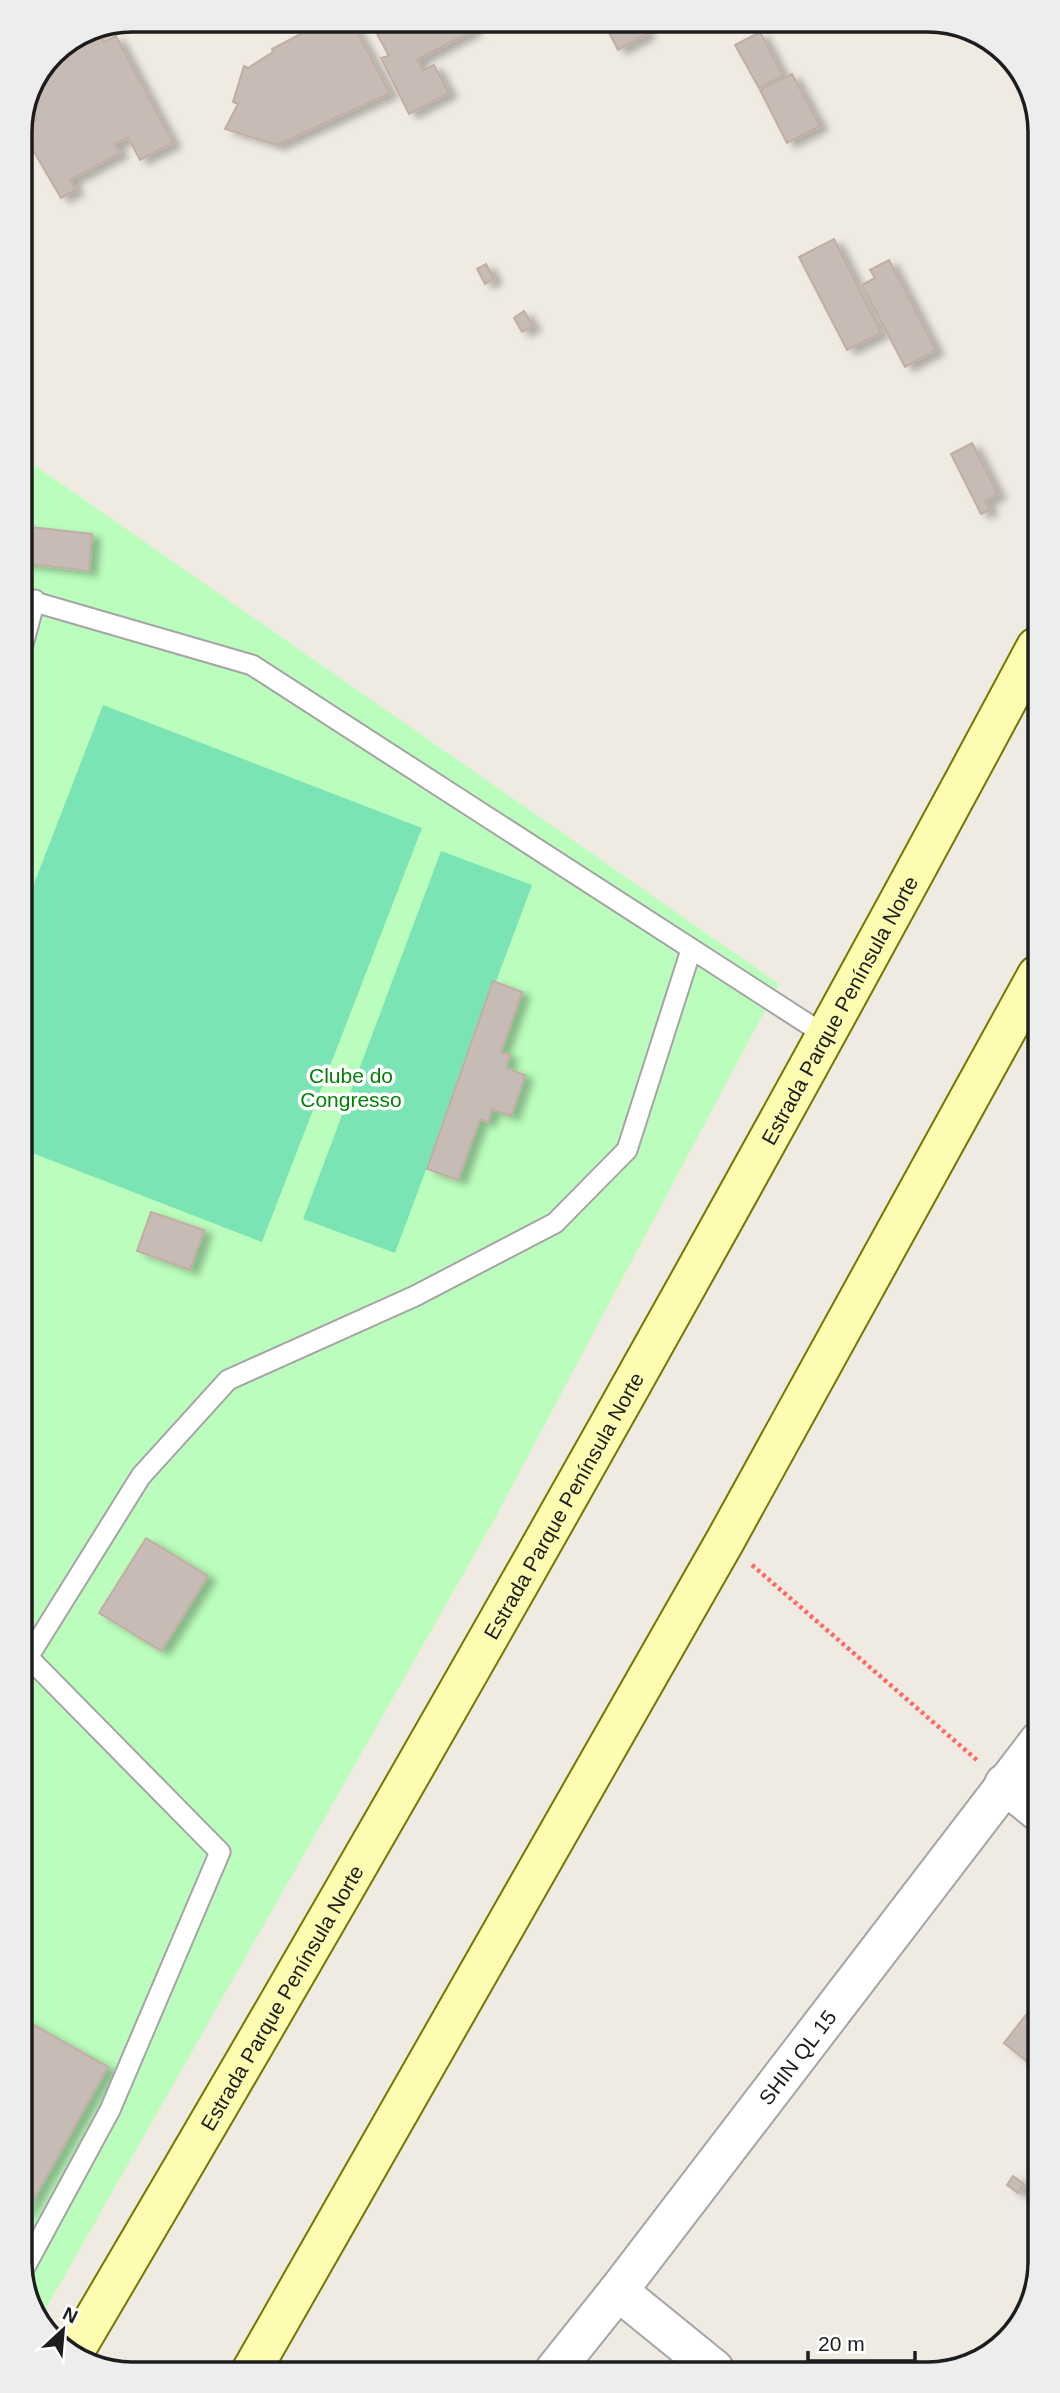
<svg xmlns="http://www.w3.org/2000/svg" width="1060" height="2393" viewBox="0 0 1060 2393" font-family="Arial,sans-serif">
<defs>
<filter id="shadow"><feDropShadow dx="8" dy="4.5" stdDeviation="3.5" flood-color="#0004"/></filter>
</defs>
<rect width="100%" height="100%" fill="#efeae2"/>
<path fill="#bbfdbc" d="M20 455 779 984 494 1520 40 2319 25 2298Z"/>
<path fill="#7ae4b4" d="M103 705 422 828 262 1242 22 1149V915Z
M441 851 532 885 395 1253 303 1219Z"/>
<path fill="#c7bbb5" stroke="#c1aea3" stroke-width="2" filter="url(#shadow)" d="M342 19H350L390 93 277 145 225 129 238 104 233 102 244 66 248 68 273 52 272 49 310 29 313 32Z
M369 19H468L474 30 417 60 423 70 434 65 449 93 409 114 381 58 389 56Z
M602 19H640L647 34 618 50Z
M99 32 104 42 116 36 173 143 140 160 128 137 115 144 120 153 70 180 76 190 61 198 20 128 37 119 29 103 52 52Z
M760 32 783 76 759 88 735 45Z
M792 74 820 126 787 143 760 90Z
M834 239 881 333 847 350 799 257Z
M889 260 936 350 905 367 862 285 875 278 870 270Z
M486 264 494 279 485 284 477 269Z
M524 311 533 326 522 332 514 318Z
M972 443 998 494 985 501 990 510 981 514 951 454Z
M21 526 92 534 89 571 21 563Z
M493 981 522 992 501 1052 510 1055 506 1068 525 1075 511 1116 492 1109 488 1122 480 1119 458 1180 427 1169Z
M151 1212 204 1230 190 1270 137 1251Z
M146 1538 208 1576 161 1651 99 1613Z
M1040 1997V2072L1004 2043Z
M25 2020 108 2067 25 2215Z
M1013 2176 1024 2184 1018 2193 1007 2185Z"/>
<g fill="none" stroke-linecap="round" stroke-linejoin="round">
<g stroke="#a4a4a4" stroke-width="23">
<path id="service" d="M21 598 252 665 825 1035
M21 652 35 600
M24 1653 220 1852 110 2110 25 2267
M27 1659 141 1476 228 1380 415 1296 555 1223 627 1150 691 950"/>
</g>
<g stroke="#a4a4a4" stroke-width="42">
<path id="minor" d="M1004 1784 1039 1812
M618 2291 714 2369"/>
</g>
<g stroke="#a4a4a4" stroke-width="42">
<g id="tertiary">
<path id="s1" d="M554 2371 618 2291 1039 1741"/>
</g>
</g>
<g stroke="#737800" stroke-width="42">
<g id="secondary">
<path id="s2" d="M73 2354C405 1792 728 1223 1036 647"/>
<path d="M250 2373 725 1541 1037 975"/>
</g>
</g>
<path stroke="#ff6863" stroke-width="4.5" stroke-dasharray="3.5 3.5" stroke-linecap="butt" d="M752 1565 978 1761"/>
<use href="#service" stroke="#fff" stroke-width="19"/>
<use href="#minor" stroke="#fff" stroke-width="38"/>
<use href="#tertiary" stroke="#fff" stroke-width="38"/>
<use href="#secondary" stroke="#fdfcb1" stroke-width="38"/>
</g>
<g text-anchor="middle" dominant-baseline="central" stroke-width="7" stroke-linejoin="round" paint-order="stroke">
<g font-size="21" fill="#1d1d1d" stroke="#fff">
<text stroke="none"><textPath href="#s2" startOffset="1547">Estrada Parque Península Norte</textPath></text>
<text stroke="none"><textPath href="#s2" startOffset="980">Estrada Parque Península Norte</textPath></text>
<text stroke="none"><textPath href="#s2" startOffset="413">Estrada Parque Península Norte</textPath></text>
<text stroke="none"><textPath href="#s1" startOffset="397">SHIN QL 15</textPath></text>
</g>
<g font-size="21" fill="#048106" stroke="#fff">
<text x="351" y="1075">Clube do<tspan x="351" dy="24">Congresso</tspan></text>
</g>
</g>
<path d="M0 0H1060V2393H0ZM132 32H928A100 100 0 0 1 1028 132V2262A100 100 0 0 1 928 2362H132A100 100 0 0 1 32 2262V132A100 100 0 0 1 132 32Z" fill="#ededed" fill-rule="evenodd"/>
<path fill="none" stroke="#1d1d1d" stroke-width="3.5" d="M132 32H928A100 100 0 0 1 1028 132V2262A100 100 0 0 1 928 2362H132A100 100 0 0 1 32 2262V132A100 100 0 0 1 132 32Z"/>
<g transform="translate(63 2330) rotate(26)" stroke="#ffffff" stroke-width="5" paint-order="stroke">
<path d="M0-5L12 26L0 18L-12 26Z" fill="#1d1d1d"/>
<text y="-10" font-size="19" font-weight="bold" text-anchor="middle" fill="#1d1d1d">N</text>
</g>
<path d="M808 2351v10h107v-10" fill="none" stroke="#1d1d1d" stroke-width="3.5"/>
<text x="818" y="2351" font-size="21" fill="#1d1d1d" stroke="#ffffff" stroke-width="5" paint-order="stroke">20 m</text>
</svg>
